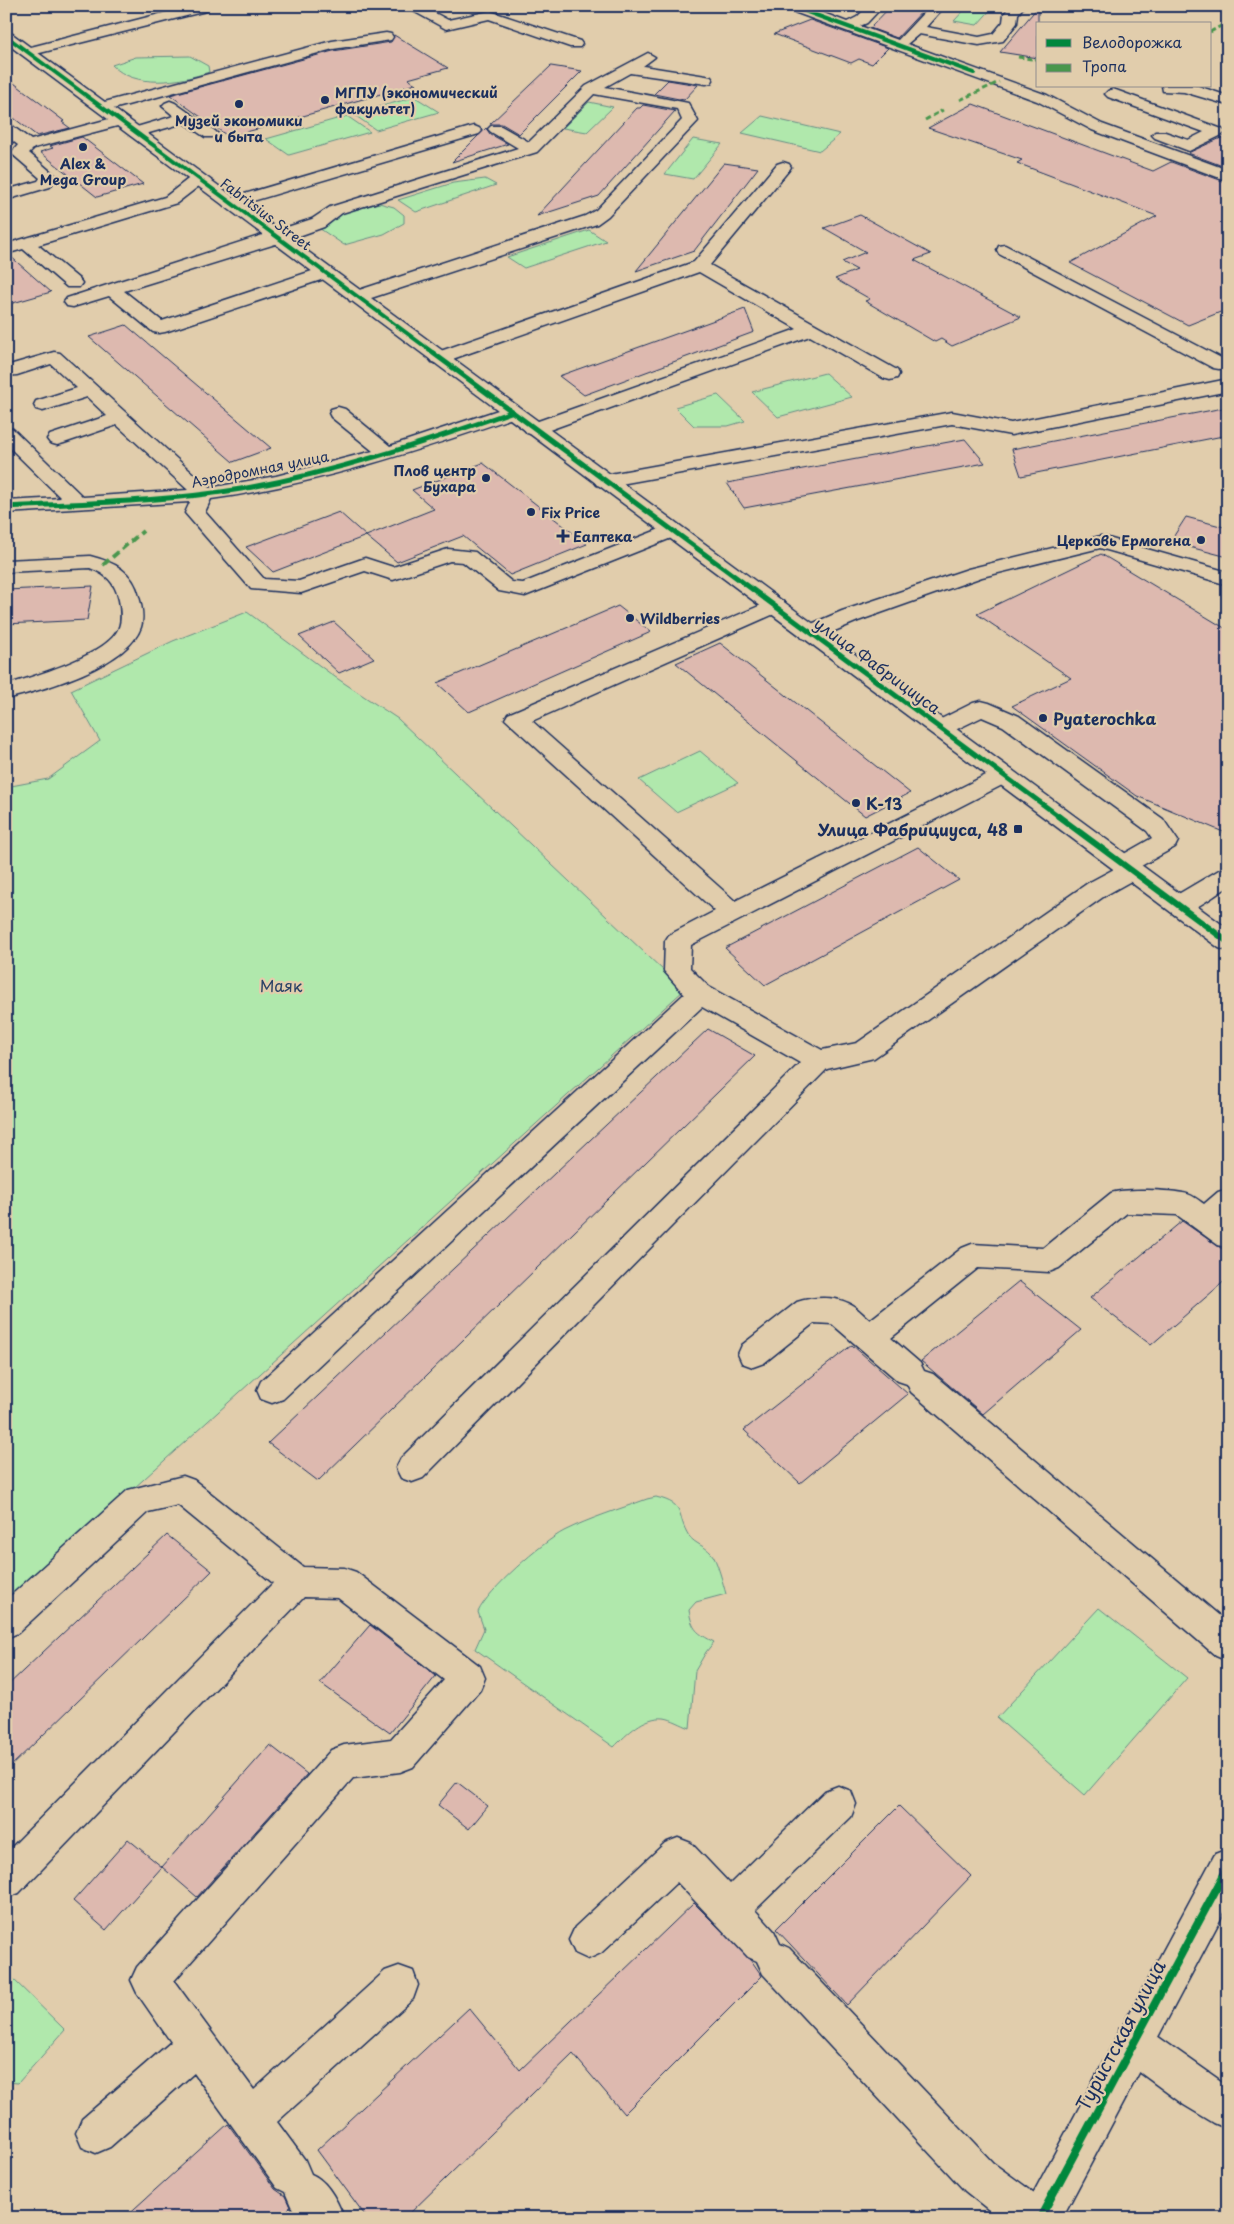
<svg xmlns="http://www.w3.org/2000/svg" width="1234" height="2224" viewBox="0 0 1234 2224" font-family="'Playpen Sans',sans-serif">
<rect width="100%" height="100%" fill="#e1cdac"/>
<filter id="ink" filterUnits="userSpaceOnUse"><feTurbulence type="fractalNoise" baseFrequency=".02" numOctaves="2"/><feDisplacementMap in="SourceGraphic" scale="10" xChannelSelector="R" yChannelSelector="G"/><feConvolveMatrix kernelMatrix="1 2 1 2 8 2 1 2 1" color-interpolation-filters="sRGB"/></filter>
<g filter="url(#ink)">
<path fill="#b0e8ac" stroke="#668c85" d="M968 6H994L977 25 954 21Z
M190 56 208 66 209 72C180 82 135 89 112 65L136 57Z
M415 97 439 112 376 130 353 114Z
M589 102 613 107 587 132 563 128Z
M347 116 370 132 289 155 266 139Z
M762 116 840 134 820 151 742 133Z
M693 139 722 144 693 179 665 174Z
M485 179 496 185 416 212 398 200 453 183Z
M379 203 394 207 404 215V223L384 234 344 245 310 222Z
M589 230 606 241 524 268 507 257Z
M825 373 852 397 778 417 752 392Z
M718 395 745 421 728 426H694L675 407Z
M247 612 335 677 398 719 684 990 6 1604V787L48 779 100 741 71 690 173 641Z
M700 751 738 783 676 812 639 780Z
M656 1497C688 1505 675 1514 689 1536 695 1544 705 1546 711 1553 717 1559 723 1584 726 1594L696 1602 689 1610C692 1630 697 1633 714 1642L706 1652 695 1671 690 1728C682 1725 672 1719 664 1718 644 1716 627 1734 614 1747L475 1649 484 1629 478 1612C488 1590 541 1543 564 1531 590 1518 620 1509 647 1499Z
M1099 1608 1187 1678 1085 1795 997 1718Z
M6 1972 65 2030 18 2083 6 2082Z"/>
<path fill="#ddb9af" stroke="#1b2f5e" d="M891 6H927L897 38 870 28Z
M1038 7V58L1000 52Z
M810 20 888 48 872 64 859 59 851 63 774 34Z
M394 35 448 68 408 79 416 84 229 137 170 95 333 51 391 42Z
M551 66 582 71 519 134 502 124H490Z
M6 77 64 121 62 122 70 128 37 136 6 112Z
M668 80 698 85 684 100 654 94Z
M973 104 1153 171 1171 162 1228 183V309L1188 325 1070 263 1157 216 1017 163 1022 160 928 128Z
M643 105 675 111 599 196 537 216 637 108H640Z
M486 128 490 134 508 144 452 162Z
M1228 133V168L1188 153 1223 137Z
M82 137 143 184 97 197 40 152 53 148 50 146Z
M724 163 758 168 694 251 636 271Z
M860 215 931 254 914 260 1021 317 952 346 941 339 935 342 865 301 870 299 835 279 857 270 842 262 866 252 824 228Z
M9 255 51 292 6 305V256Z
M745 309 754 332 584 395 559 376Z
M126 325 271 448 233 462 89 337Z
M1228 407V435L1021 476 1012 449Z
M965 439 985 463 744 508 727 483Z
M483 463 587 544 510 575 463 536 397 562 366 536 434 509 412 490Z
M339 512 366 536 273 572 246 547Z
M1186 517 1228 528V557L1170 542Z
M1101 554 1228 630V834L1137 796 1012 706 1071 678 977 614Z
M93 586 87 620 6 624V590Z
M618 606 651 632 469 712 437 683Z
M334 622 374 658 339 673 299 636Z
M720 643 910 793 865 816 676 663Z
M918 847 959 880 765 985 725 948Z
M708 1029 755 1056 318 1481 268 1443Z
M1182 1221 1228 1253V1278L1151 1345 1090 1298Z
M1019 1281 1081 1330 983 1414 921 1361Z
M852 1345 908 1394 800 1483 744 1430Z
M167 1535 212 1571 6 1771V1687Z
M370 1625 436 1676 390 1733 320 1683Z
M270 1745 307 1774 197 1897 162 1867Z
M457 1782 488 1806 469 1829 438 1805Z
M899 1806 971 1876 847 2005 776 1929Z
M128 1839 162 1867 106 1930 73 1901Z
M694 1903 751 1960 762 1976 624 2114 573 2054 405 2218H367L317 2150 469 2008 520 2070Z
M228 2124 275 2189 285 2196 290 2207 279 2218H124Z"/>
<g fill="none" stroke-linecap="round" stroke-linejoin="round">
<g stroke="#1b2f5e" stroke-width="3">
<path id="minor" d="M191 6H207L208 8 206 11 28 56 21 52 23 49Z
M404 6H422L448 20 490 11 580 41 582 44 580 47H570L489 19 446 29Z
M784 6H805L847 22 857 17 868 6H883L867 23 860 26 898 40 930 6H945L926 27 979 37 993 34 1003 22 1004 14 1010 6H1024L1018 14 1017 23 1003 41 979 45 919 34 907 44 1047 95 1102 124 1228 170V181L1092 130 1037 101 786 9Z
M386 33 391 34 393 37 391 40 333 49 102 112 97 110 94 107 97 104 332 41Z
M648 53 655 57 643 66 706 76 711 77 713 80 711 83 706 84 630 73 605 87 688 103 698 121 608 216 597 224 362 301H350L347 297 350 293 585 216 596 210 682 120 677 109 594 94 537 152 342 213 324 227 282 242 124 291 162 321 318 269H330L333 273 330 277 165 332 159 333 153 332 109 296 73 307 67 306 64 302 67 298 312 219 330 207 518 148 491 132 488 129 491 126H501L529 142 586 86Z
M1162 86H1198L1228 96V105L1184 92 1163 91Z
M1113 89 1222 129 1225 132 1222 135 1189 151 1155 138 1152 135 1155 132H1165L1188 140 1204 132 1108 97 1105 94 1108 91Z
M170 101 175 103 215 131 218 134 215 137H205L184 123 135 137 130 135 127 132 130 129 174 116 162 106 165 103Z
M120 116 125 118 128 121 125 124 34 148 29 153 57 177 50 187 6 200V190L38 181 40 178 11 153 18 145 6 136V123L11 125 31 140Z
M474 126 479 128 482 131 479 134 236 206H224L222 203 224 200Z
M783 162 789 164 791 167 789 170 710 265 897 370 899 374 897 378 890 380 883 378 810 336 541 433 534 435 527 433 524 429 527 425 797 329 699 272 444 362 438 363 432 362 429 358 432 354 694 262 777 164Z
M198 174 204 176 206 179 204 182 177 203 38 245 79 279 82 283 79 287H67L23 249 6 254V244L165 197 192 176Z
M1005 245 1225 360 1228 365 1225 368 1219 369 1213 368 999 254 997 250 999 246Z
M54 352 60 353 209 488 276 476 373 451 331 417 329 413 331 409 338 407 345 409 390 446 504 408 511 406 518 408 520 412 518 416C417 451 317 484 211 499L205 512 264 579 299 581 365 558 393 567 448 549 475 552 512 582 523 583 665 527 672 525 679 527 682 531 679 535 525 596 499 591 463 562 450 561 393 580 365 571 301 593 251 589 185 513 190 502 6 513V501L61 498 6 444V427L13 429 83 497 188 490 117 425 64 443 57 445 50 443 47 439 50 435 107 416 87 397 43 411 36 409 34 405 36 401 77 388 51 364 17 375 6 376V366Z
M1228 379V391L1011 435 952 424 604 487 597 485 594 481 597 477 604 475 952 412 1011 423Z
M1101 536 1228 572V585L1100 548 982 577 858 621 818 638 810 639 802 638 799 633 802 628 842 611 968 569Z
M90 556C114 562 133 571 139 597 142 607 144 617 141 627 128 666 42 690 6 699V685C34 676 100 657 116 633 123 624 121 610 119 600 115 582 106 574 90 568L6 572V560Z
M773 600 781 601 784 606 781 611 532 721 735 901 996 770 1004 768 1012 770 1016 775 1012 780 691 945 690 968 709 987 822 1050 857 1043 1088 883 1114 869 1112 865 1115 859 1152 838 1147 831 1003 726 982 717 949 733 941 735 933 733 930 728 933 723 973 703 981 701 989 703 1019 716 1163 819 1178 841 1175 847 1141 866 1143 870 1140 876 1106 895 874 1058 827 1069 423 1478 412 1482 401 1478 396 1468 401 1458 800 1063 702 1007 283 1399 272 1403 261 1399 257 1390 261 1381 684 994 664 971 665 941 669 935 715 911 505 719 508 714Z
M1228 868V887C1211 897 1190 917 1170 911L1167 905 1170 899 1219 870Z
M1228 1189V1217L1225 1219 1228 1221V1248L1218 1245 1177 1215 1127 1213 1059 1268 1049 1272 978 1268 891 1338 920 1363 924 1371 933 1374 1228 1623V1661L1216 1656 911 1392 907 1384 898 1381 832 1324 814 1323 764 1363 753 1367 742 1363 738 1354 742 1345 797 1302C812 1297 834 1296 848 1303 856 1306 863 1315 870 1320L962 1248 972 1244 1043 1248 1111 1193C1126 1188 1166 1190 1183 1193 1191 1194 1197 1199 1204 1204L1218 1192Z
M183 1476 194 1480 303 1567 344 1568 356 1572 480 1666 485 1678 480 1690 413 1767 400 1772 353 1778 174 1981 254 2090 385 1971 399 1966 413 1971 418 1985 413 1999 277 2122 305 2160 311 2174C328 2181 338 2202 344 2218H299L291 2206 285 2192 277 2188 194 2073 110 2147 96 2153 82 2147 76 2133 82 2119 171 2042 137 1993 131 1980 137 1967 331 1750 344 1745 391 1739 444 1680 338 1598 304 1597 19 1893 6 1898V1853L273 1583 178 1505 148 1512 18 1633 6 1638V1600L128 1490Z
M838 1786 851 1791 856 1804 851 1817 755 1910 774 1931 780 1944 789 1948 993 2163 1048 2203 1053 2218H999L965 2191 763 1974 757 1961 748 1957 677 1882 601 1953 588 1959 575 1953 569 1940 575 1927 665 1843 678 1838 691 1843 730 1884 825 1791Z
M1133 2024 1147 2029 1228 2086V2129L1214 2123 1184 2105 1119 2057 1114 2043 1119 2029Z"/>
</g>
<g stroke="#1b2f5e" stroke-width="3">
<path id="major" d="M6 32 11 33 1228 929V951L1219 948 6 43Z
M1228 1849V1905L1062 2218H1020L1215 1854Z"/>
</g>
<use href="#minor" fill="#e1cdac" fill-rule="evenodd"/>
<use href="#major" fill="#e1cdac" fill-rule="evenodd"/>
<path stroke="#49964d" stroke-width="3" stroke-dasharray="5.5 3" stroke-linecap="butt" d="M1210 32 1221 26 1228 25
M1018 57 1038 60
M960 100 999 82
M925 120 943 110"/>
<path stroke="#49964d" stroke-width="4" stroke-dasharray="8 4" stroke-linecap="butt" d="M103 565 143 531"/>
<g stroke="#e1cdac" stroke-width="5.5">
<path id="cycleway-far3" d="M791 6 974 73
M6 36 435 354"/>
</g>
<g stroke="#e1cdac" stroke-width="8">
<path id="cycleway-far2" d="M433 353 1060 817
M6 507C84 503 163 502 241 489 333 473 423 443 511 412"/>
</g>
<g stroke="#e1cdac" stroke-width="9">
<path id="cycleway-far1" d="M1058 816 1228 942"/>
</g>
<g stroke="#e1cdac" stroke-width="11">
<path id="cycleway" d="M1040 2218 1228 1867"/>
</g>
<use href="#cycleway-far3" stroke="#00873e" stroke-width="4"/>
<use href="#cycleway-far2" stroke="#00873e" stroke-width="5"/>
<use href="#cycleway-far1" stroke="#00873e" stroke-width="6"/>
<use href="#cycleway" stroke="#00873e" stroke-width="8"/>
</g>
</g>
<g fill="#1b2f5e" stroke="#e1cdac" stroke-width="2">
<circle cx="325" cy="100" r="5"/>
<circle cx="239" cy="104" r="5"/>
<circle cx="83" cy="147" r="5"/>
<circle cx="486" cy="478" r="5"/>
<circle cx="531" cy="512" r="5"/>
<path d="M560.5 528.5h5v5h5v5h-5v5h-5v-5h-5v-5h5z"/>
<circle cx="1201" cy="540" r="5"/>
<circle cx="630" cy="618" r="5"/>
<circle cx="1043" cy="718" r="5"/>
<circle cx="856" cy="803" r="5"/>
<rect x="1013" y="824" width="10" height="10" rx="2.5"/>
</g>
<g text-anchor="middle" dominant-baseline="central" stroke-width="4.5" stroke-linejoin="round" paint-order="stroke">
<g font-size="14" font-weight="bold" fill="#1b2f5e" stroke="#e1cdac" text-anchor="start">
<text x="335" y="92">МГПУ (экономический<tspan x="335" dy="16">факультет)</tspan></text>
<text x="239" y="120" text-anchor="middle">Музей экономики<tspan x="239" dy="16">и быта</tspan></text>
<text x="83" y="163" text-anchor="middle">Alex &amp;<tspan x="83" dy="16">Mega Group</tspan></text>
<text x="476" y="470" text-anchor="end">Плов центр<tspan x="476" dy="16">Бухара</tspan></text>
<text x="541" y="512">Fix Price</text>
<text x="573" y="536">Еаптека</text>
<text x="1191" y="540" text-anchor="end">Церковь Ермогена</text>
<text x="640" y="618">Wildberries</text>
</g>
<g font-size="14" fill="#1b2f5e" stroke="#e1cdac">
<text transform="translate(266 214) rotate(37)">Fabritsius Street</text>
<text transform="translate(260 469) rotate(-11)">Аэродромная улица</text>
</g>
<g font-size="16" fill="#1b2f5e" stroke="#e1cdac">
<text transform="translate(878 665) rotate(36)">улица Фабрициуса</text>
</g>
<g font-size="16" font-weight="bold" fill="#1b2f5e" stroke="#e1cdac" text-anchor="start">
<text x="1053" y="718">Pyaterochka</text>
<text x="866" y="803">K-13</text>
<text x="1008" y="829" text-anchor="end">Улица Фабрициуса, 48</text>
</g>
<g font-size="16" fill="#2a4266" stroke="#e1cdac">
<text x="281" y="985">Маяк</text>
</g>
<g font-size="19" fill="#1b2f5e" stroke="#e1cdac">
<text transform="translate(1120 2035) rotate(-62)">Туристская улица</text>
</g>
</g>
<rect width="1234" height="2224" fill="none" stroke="#e1cdac" stroke-width="25"/>
<rect x="12" y="12" width="1209" height="2199" fill="none" stroke="#1b2f5e" stroke-width="2" filter="url(#ink)"/>
<rect x="1036" y="22" width="175" height="65" fill="#e1cdac" stroke="#928e8d"/>
<rect x="1046" y="39" width="25" height="8" fill="#00873e" stroke="#928e8d"/>
<text x="1082" y="48" font-size="15" fill="#1b2f5e">Велодорожка</text>
<rect x="1046" y="64" width="25" height="8" fill="#49964d" stroke="#928e8d"/>
<text x="1082" y="72" font-size="15" fill="#1b2f5e">Тропа</text>
</svg>
